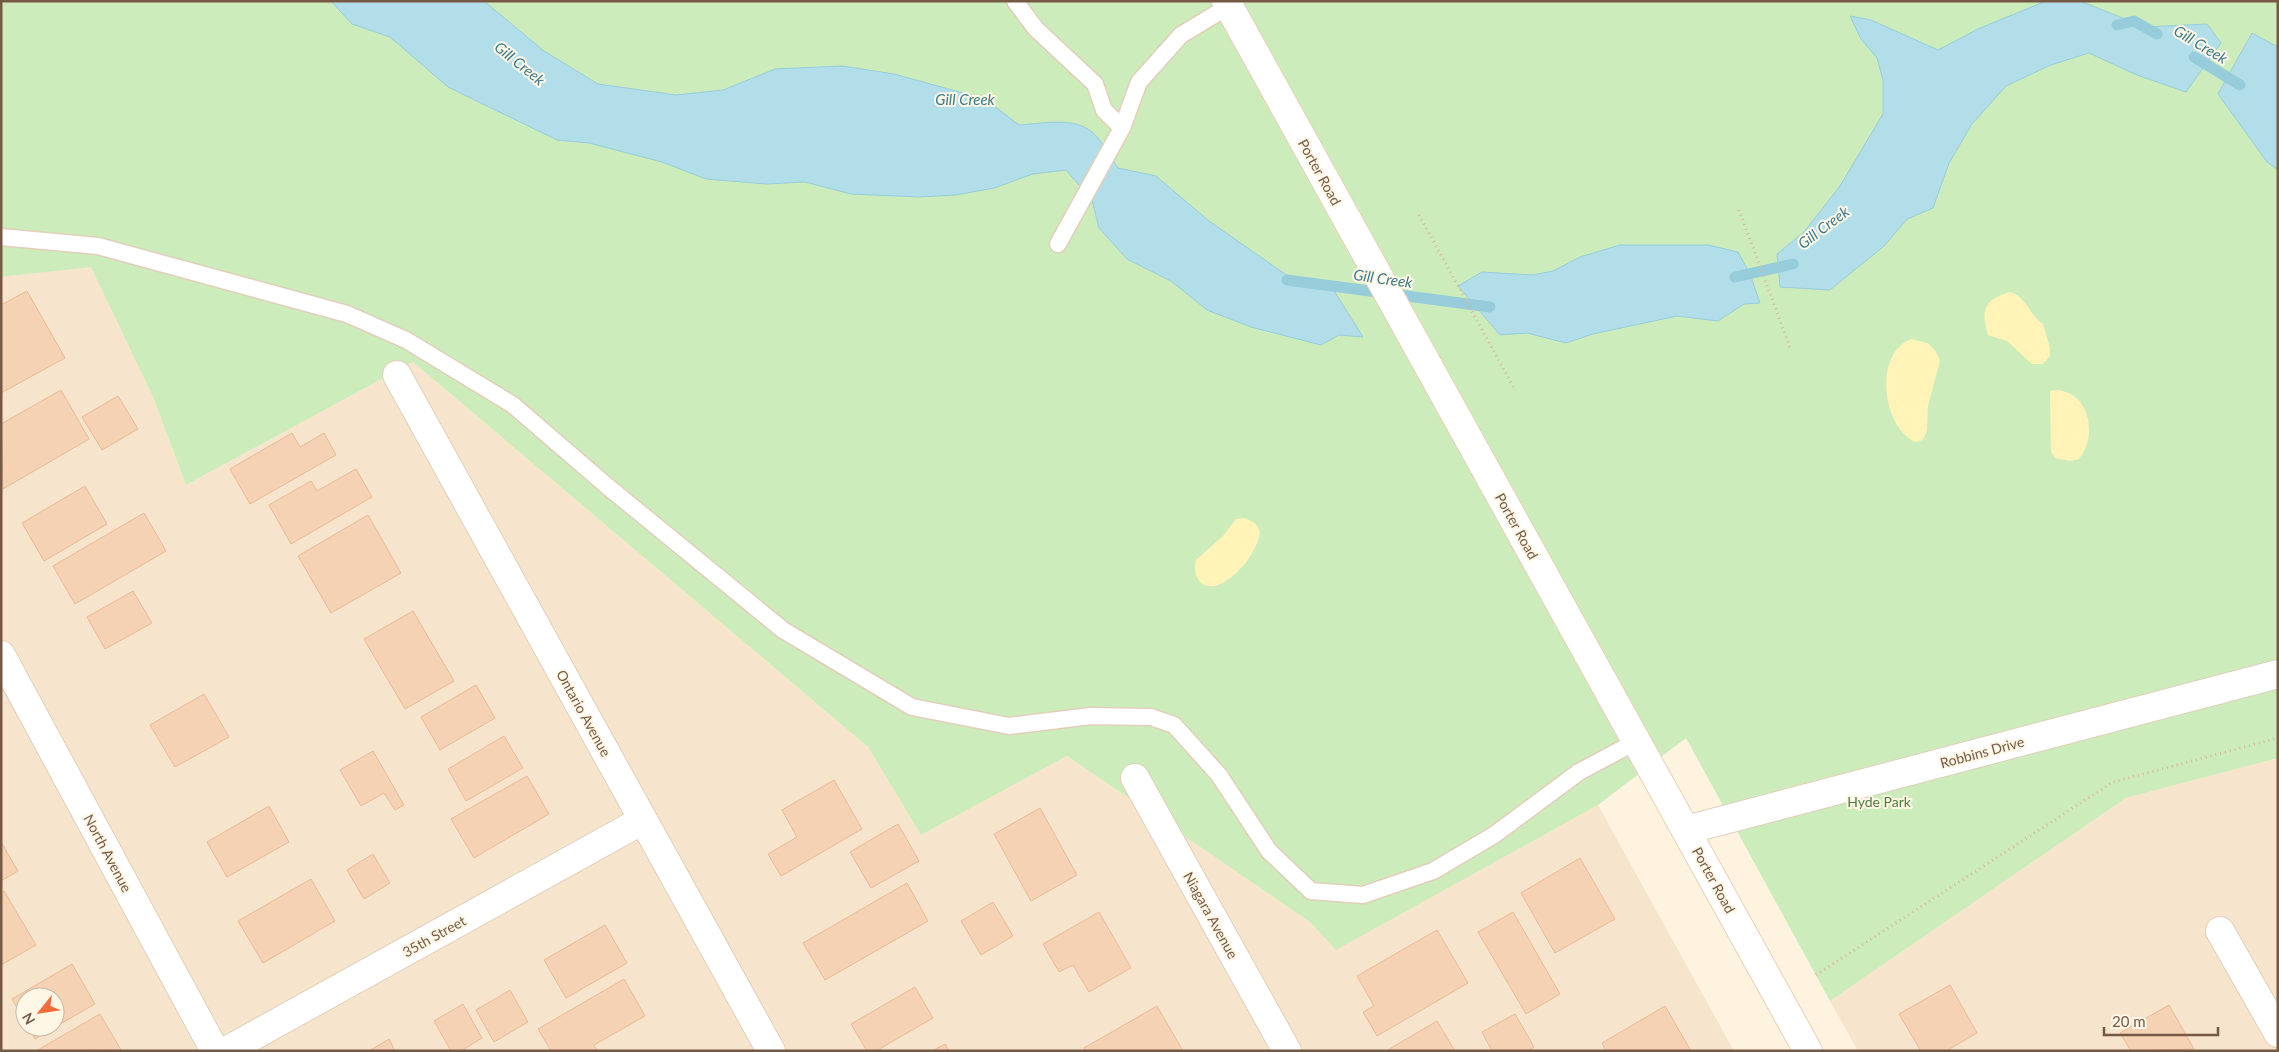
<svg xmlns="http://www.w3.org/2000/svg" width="2279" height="1052" viewBox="0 0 2279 1052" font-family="Lato,sans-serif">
<rect width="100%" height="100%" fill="#fef3de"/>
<path fill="#f6e5cc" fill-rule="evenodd" d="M91 266 153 397 186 485 413 362 868 747 921 835 1067 756 1310 922 1336 949 1598 805 1734 1051H1V277ZM25 997H55V1027H25Z
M2278 758V1051H1858L1830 1001 2126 798Z"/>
<path fill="#cdecbc" d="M1 1H2278V758L2126 798 1830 1001 1686 738 1598 805 1336 950 1310 922 1067 756 921 835 868 747 413 362 186 485 153 397 91 267 1 277Z"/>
<path fill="#fff3b7" d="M2010 292C2026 296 2030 316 2043 324L2050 348V356L2043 364H2032L2007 341 1988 335C1980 310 1985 299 2010 292Z
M1911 339 1928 343 1936 352 1940 361 1928 406 1927 430 1923 440 1915 442C1882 426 1873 354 1911 339Z
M2057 390C2090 393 2098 436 2079 459L2070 461 2055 458 2051 451 2050 391Z
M1245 518 1255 523 1260 531C1259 550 1236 579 1218 585 1200 591 1192 575 1196 560L1223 536 1236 519Z"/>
<path fill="#b2dee9" stroke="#97cddb" d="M331 1H484L544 51 598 84 676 95 723 90 775 69 842 66 894 74 985 99 1019 125C1041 124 1073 116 1092 132 1102 140 1110 157 1118 168L1156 176 1209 221 1295 281 1331 286 1363 337 1339 335 1321 345 1251 327 1207 310 1171 281 1127 259 1099 228 1092 200 1066 170 1033 174 994 188 956 195 919 197 851 194 805 182 766 184 706 179 662 162 589 143 557 140 448 87 390 37 352 24Z
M2046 1H2080L2145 27 2207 24 2221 43 2186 92 2137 75 2089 53 2051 65 2006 86 1972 124 1949 163 1933 208 1907 219 1884 246 1830 290 1780 287 1777 254 1804 232 1840 186 1883 114V80L1877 58 1861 39 1850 16 1871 20 1938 50 1978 29Z
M2252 33 2278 47V170L2267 162 2218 94Z
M1620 245H1708L1738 252 1750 274 1760 303 1744 304 1718 321 1677 316 1593 334 1566 343 1527 333 1500 335 1458 286 1482 272 1533 275 1553 271 1580 257Z"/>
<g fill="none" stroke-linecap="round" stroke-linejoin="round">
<path stroke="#97cddb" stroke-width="11" d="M2117 25 2134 21 2157 34
M2194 57 2240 85
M1735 277 1793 264
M1287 280 1490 307"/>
</g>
<path fill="#f6d2b4" stroke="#eab993" d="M27 291 65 358 1 393V305Z
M61 390 89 439 3 489 1 424Z
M118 396 138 429 102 450 82 417Z
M292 433 300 447 324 433 336 455 250 504 230 469Z
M356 469 372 497 291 544 269 505 311 481 317 491Z
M85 486 107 524 44 561 22 523Z
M144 513 166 551 75 604 53 566Z
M368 515 401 573 331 613 298 556Z
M133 591 152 623 105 649 87 617Z
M413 611 454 681 405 709 364 639Z
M476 685 495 718 440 750 421 717Z
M204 694 229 737 175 767 150 725Z
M504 736 523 768 466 801 448 769Z
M373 751 404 805 395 810 384 793 361 806 340 770Z
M527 776 549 814 474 858 451 819Z
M834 780 862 829 781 876 768 854 797 837 782 810Z
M269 806 289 842 227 877 207 842Z
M1040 808 1077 875 1031 901 994 834Z
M898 824 919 861 871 888 850 852Z
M1 842 18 871 1 881Z
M373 854 390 883 364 899 347 870Z
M1580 858 1615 919 1555 953 1521 893Z
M311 879 335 921 263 963 238 921Z
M907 883 928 921 825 980 803 943Z
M4 891 36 945 1 965V892Z
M993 902 1013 936 981 955 961 921Z
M1099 912 1131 968 1089 992 1073 965 1059 972 1043 944Z
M1513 912 1560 994 1526 1014 1478 932Z
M605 925 627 963 566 998 544 960Z
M1437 930 1468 983 1377 1036 1363 1012 1374 1006 1357 976Z
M72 964 95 1004 55 1027V997H25V1022L12 999Z
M624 979 645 1016 594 1045 597 1051H551L538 1029Z
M1950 985 1977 1033 1946 1051H1921L1899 1014Z
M915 987 933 1018 876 1051H867L851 1024Z
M510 990 528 1022 494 1042 476 1010Z
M463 1004 482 1038 461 1051H451L434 1021Z
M2169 1005 2194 1049 2131 1051 2120 1033Z
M1157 1006 1183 1051H1085L1084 1048Z
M1665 1006 1691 1051H1606L1602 1043Z
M100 1014 121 1050 36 1051Z
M1515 1014 1534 1047 1528 1051H1492L1482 1032Z
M1437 1021 1455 1051H1386Z
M28 1027H55L35 1039Z
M389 1039 395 1051H369Z
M945 1044 949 1051H932Z"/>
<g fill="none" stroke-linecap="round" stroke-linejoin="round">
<g stroke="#e2cfba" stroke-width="19">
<path id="service" d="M1015 1 1036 29 1095 84 1104 110 1122 128
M1 237 98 246 347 314 406 340 513 405 607 486 783 630 912 707 1009 726 1091 716 1151 717 1174 725 1219 775 1269 851 1311 891 1363 895 1433 871 1494 835 1579 772 1637 741
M1058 244 1122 128 1139 82 1181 35 1229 6"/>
</g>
<g stroke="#e2cfba" stroke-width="30">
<path id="minor" d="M397 375 771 1051
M1 655 215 1051
M1135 778 1287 1051
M1686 830 2278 674
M2220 931 2278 1033
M226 1051 643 820"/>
</g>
<g stroke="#e8d1b7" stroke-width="30">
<path id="secondary" d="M1226 1 1808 1051"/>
</g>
<path stroke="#dab597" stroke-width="3" stroke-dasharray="1 4" stroke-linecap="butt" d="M1739 210 1791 350
M1419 215 1515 390
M1816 975 2113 782 2278 738"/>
<use href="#service" stroke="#fff" stroke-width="16"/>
<use href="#minor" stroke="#fff" stroke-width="28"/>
<use href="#secondary" stroke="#fff" stroke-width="28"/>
</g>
<g text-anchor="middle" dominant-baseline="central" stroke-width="4" stroke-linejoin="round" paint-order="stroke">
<g font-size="14" fill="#765945" stroke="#fff7e6">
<text transform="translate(1320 172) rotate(61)">Porter Road</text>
<text transform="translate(1517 526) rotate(61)">Porter Road</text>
<text transform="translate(584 713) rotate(61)">Ontario Avenue</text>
<text transform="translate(1982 752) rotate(-15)">Robbins Drive</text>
<text transform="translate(108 853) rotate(62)">North Avenue</text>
<text transform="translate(1714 880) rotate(61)">Porter Road</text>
<text transform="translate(1211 915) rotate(61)">Niagara Avenue</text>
<text transform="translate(434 936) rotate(-29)">35th Street</text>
</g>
<g font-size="14" fill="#4c7d3b" stroke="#fff7e6">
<text x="1879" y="801">Hyde Park</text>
</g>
<g font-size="15" font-style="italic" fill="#3c7a8b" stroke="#fff7e6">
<text transform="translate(2201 44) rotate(31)">Gill Creek</text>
<text transform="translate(520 63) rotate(39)">Gill Creek</text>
<text x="965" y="99">Gill Creek</text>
<text transform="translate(1823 227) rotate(-37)">Gill Creek</text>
<text transform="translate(1383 278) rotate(8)">Gill Creek</text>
</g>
</g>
<rect width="2279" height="1052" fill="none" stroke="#765945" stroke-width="5"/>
<g transform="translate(40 1012) rotate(240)"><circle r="24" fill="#fff7e6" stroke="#c8b8a6"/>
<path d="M0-4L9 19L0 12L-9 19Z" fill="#f36c39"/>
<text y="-8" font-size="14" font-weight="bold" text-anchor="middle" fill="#765945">N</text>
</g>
<path d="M2104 1027v8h114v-8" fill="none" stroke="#765945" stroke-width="2.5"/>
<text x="2112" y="1027" font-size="15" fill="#765945" stroke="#fff7e6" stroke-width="4" paint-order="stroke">20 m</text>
</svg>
